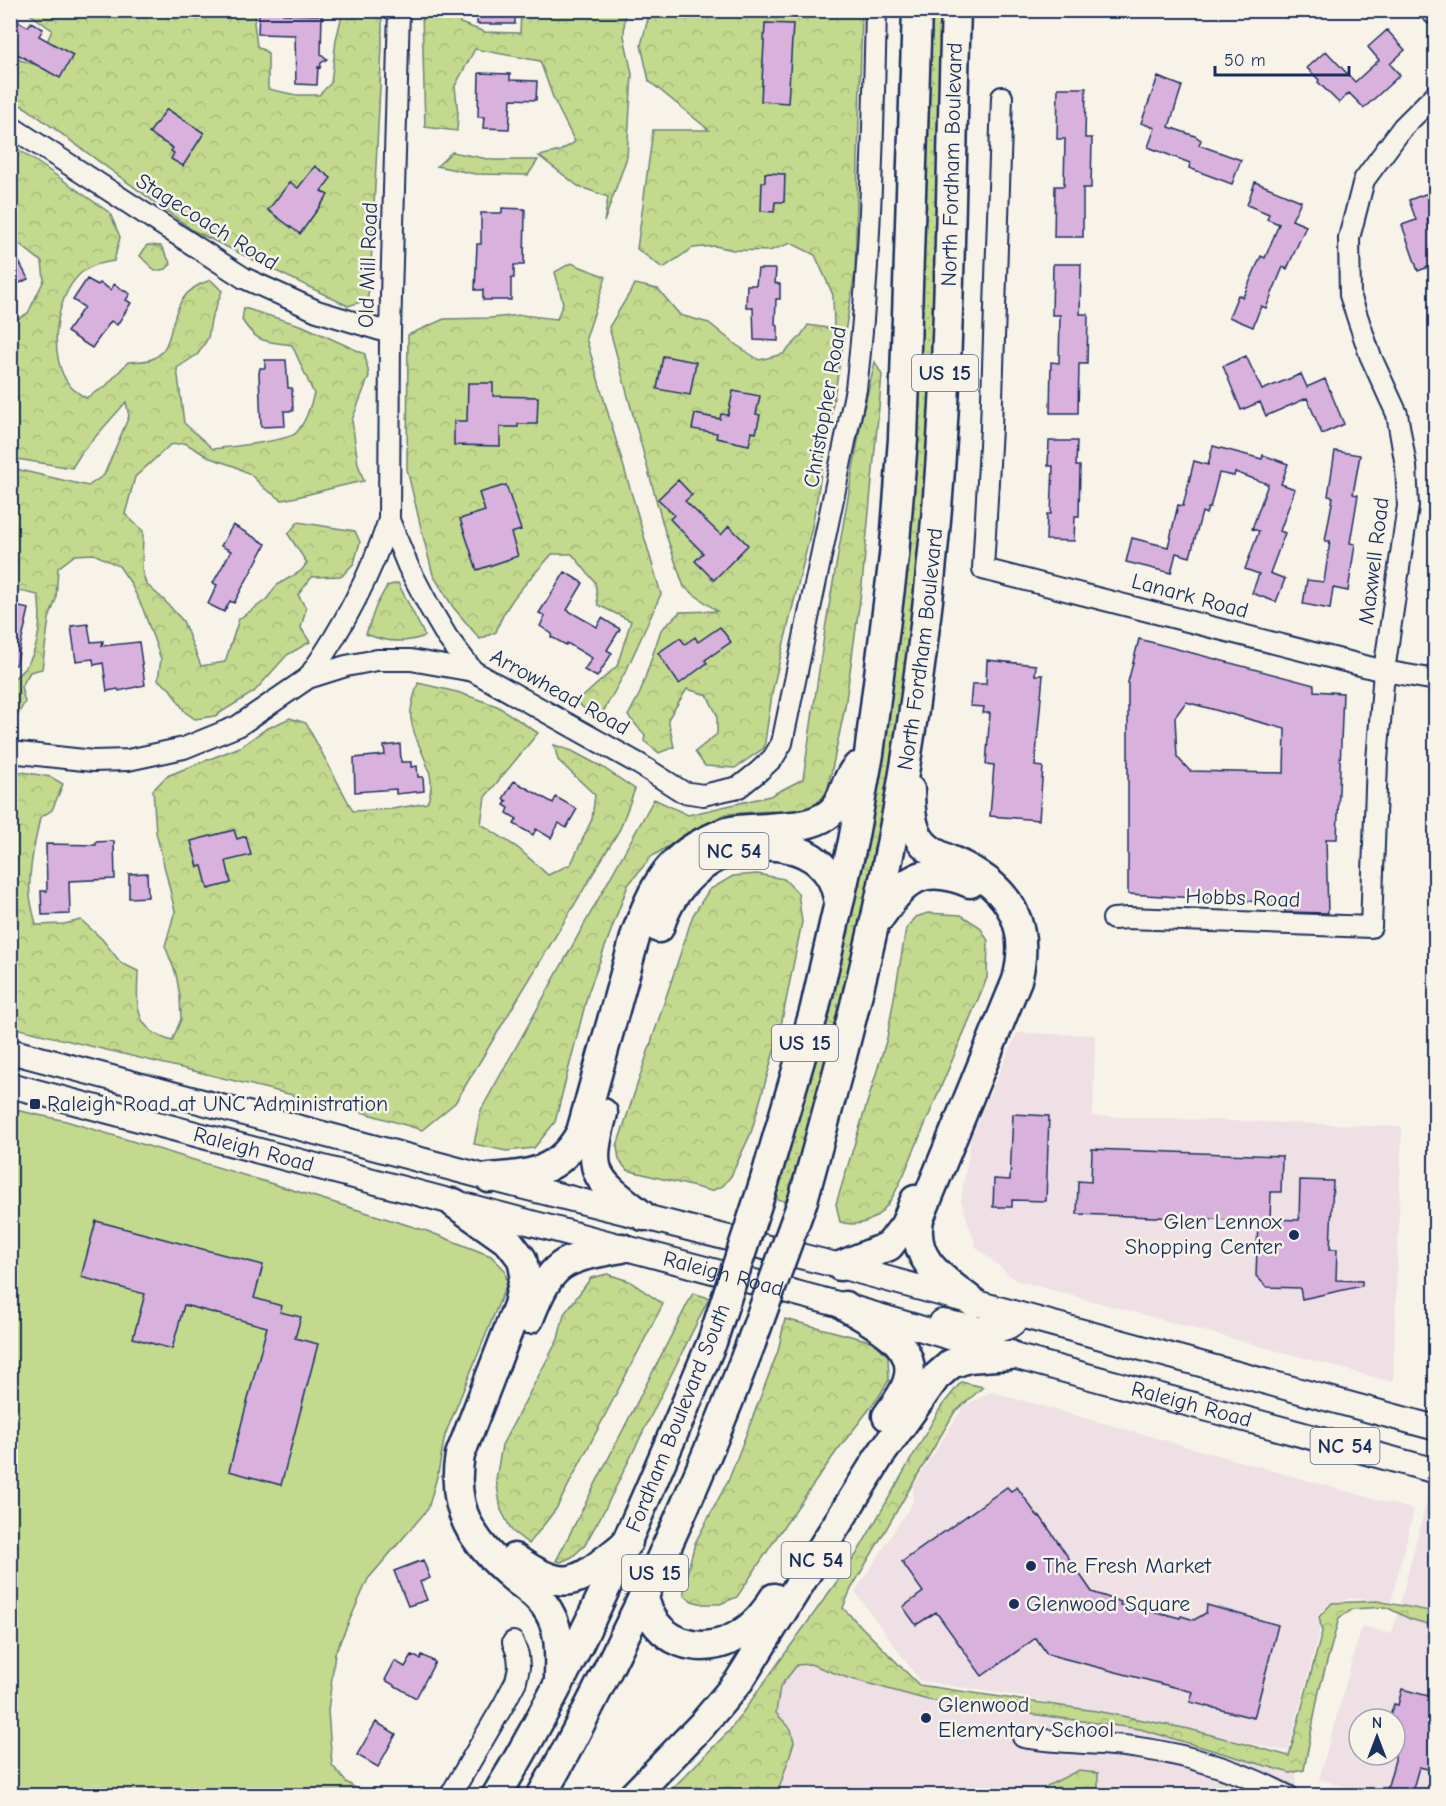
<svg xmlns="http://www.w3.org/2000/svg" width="1446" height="1806" viewBox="0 0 1446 1806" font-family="'Comic Neue',sans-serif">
<defs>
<pattern id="grass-dots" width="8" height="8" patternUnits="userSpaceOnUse" patternTransform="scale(1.5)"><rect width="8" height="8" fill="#c3d98e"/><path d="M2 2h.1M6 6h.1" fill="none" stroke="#a7bb7d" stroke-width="1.8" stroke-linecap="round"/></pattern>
<pattern id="forest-crowns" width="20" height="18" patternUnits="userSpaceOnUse" patternTransform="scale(1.5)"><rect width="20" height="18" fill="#c3d98e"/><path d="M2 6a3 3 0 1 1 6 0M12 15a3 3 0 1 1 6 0" fill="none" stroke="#a7bb7d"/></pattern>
</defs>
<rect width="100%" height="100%" fill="#f7f3e8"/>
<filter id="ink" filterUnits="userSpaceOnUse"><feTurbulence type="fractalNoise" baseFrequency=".0167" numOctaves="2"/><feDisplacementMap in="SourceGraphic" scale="12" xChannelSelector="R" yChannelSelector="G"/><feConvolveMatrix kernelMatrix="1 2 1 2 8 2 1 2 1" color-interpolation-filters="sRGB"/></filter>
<g filter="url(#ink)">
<path fill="#eee0e4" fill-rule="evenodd" d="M1017 1033 1095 1035 1093 1116 1402 1127 1393 1382 1015 1280 976 1247 961 1201 971 1137Z
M991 1392 1414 1510 1391 1602 1352 1598 1329 1604 1317 1616 1320 1629 1288 1751 1006 1694 920 1681 855 1592 913 1502V1486L964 1406Z
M1426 1504 1435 1507V1795H1375L1319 1779 1362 1626 1392 1634ZM1359 1719H1395V1755H1359Z
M806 1643 941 1699 1149 1727 1296 1769V1796H745L770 1692Z"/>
<path fill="url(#grass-dots)" stroke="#6f8476" stroke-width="1.5" d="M927 11H945L934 397 911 663 858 951 787 1205 784 1204V1201L773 1198 861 848Z"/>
<path fill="url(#forest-crowns)" stroke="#6f8476" stroke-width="1.5" d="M26 11H256L254 23 257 46 268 53V89L296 95H319L331 83 336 40 343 11 382 16V47L370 284 367 300 348 306 194 231 26 108 11 100 10 57 37 65 52 30Z
M422 11H459L460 23 485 32 520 33 521 11H625L624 36 632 74 627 157 604 222 608 197 578 186 539 156 560 151 575 142 554 100 540 61 475 49 455 86 458 114 457 131 425 127Z
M650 11H862L855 273 812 527 773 688 764 748 735 768 705 766 695 752 717 734V715L707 695 687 689 668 719 674 747 659 753 644 741 645 735 628 716 640 693 661 630 680 612 717 611 684 587 665 532 609 327 635 284 658 289 680 315 709 323 735 344 759 360 783 354 800 337 808 325 834 329 833 295 815 255 791 243 769 251 733 250 715 246 693 248 663 268 637 249 653 130H709L649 81 641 45Z
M11 144 110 213 120 237 114 261C101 263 90 265 80 274 54 298 47 360 71 387 75 391 81 395 86 398L105 387 128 362C135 361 145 362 152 359 183 346 159 295 211 280L222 291 211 320 208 338 198 354 177 368 184 423 213 449C228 447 289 441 296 433 306 422 310 407 314 394L292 345C266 341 257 344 242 320L244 308 303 326 365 354 369 376 352 420 358 464 364 481C336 486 310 495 282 500L265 489 250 474 234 466 210 458 185 443 170 445 135 477 125 514 143 531 142 570 146 584 164 600 183 621 201 666 225 662 239 619 266 600 277 585 301 571 307 563 288 534 298 522 355 531 360 542 354 563 342 576 312 577 298 595 306 608 301 628 310 642 287 655 254 692 215 716 195 719 185 712 170 689 158 680 161 659 143 609 130 582 119 566 94 554 75 555 58 568 56 599 49 619 42 669 30 672 21 687 25 702 16 718 11 717V680C39 663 43 624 38 595L20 591 11 598V468L88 486 104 475 129 416 126 402 82 452 72 468 11 458V323L28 313 44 280 42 262 18 243 11 241V221L15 208 11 204Z
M452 152 493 160H538L528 175 475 174 437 166Z
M147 245 161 246 171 264 166 269 155 271 140 256Z
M571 263 606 277 586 338 661 594 627 669 598 721 577 702 617 666 631 621 598 605 595 582 572 554H552C531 579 506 600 496 632L480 639 453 607 433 575 422 532 407 469 408 335 444 319 490 318 521 315 557 319 563 303 555 272Z
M875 362 882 375 862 585 845 707 827 793 809 811 794 814 769 811 726 814 697 828 651 857 628 885 588 993 555 1122 534 1148 506 1151 474 1144 481 1110 654 799 688 815 770 796 803 779 826 623 862 417Z
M398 583 425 636C405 644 385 642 366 634L376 606 387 586Z
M418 683 457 692 497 706 538 733 485 797 481 824 518 848 548 875 571 864 592 819 595 795 558 760 554 745 572 751 602 767 635 789 620 829 455 1103 422 1130 351 1109 11 1027 10 770 51 777 63 784 52 810 40 818C35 843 28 870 30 896 31 905 34 915 36 925L64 924 81 920 102 939 121 963 138 971C137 1006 133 1029 172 1041L181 1019 180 996 176 974 165 946 175 911 156 832 153 790 167 776 240 747 266 729 290 718 306 723 353 811 392 809 427 803C441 772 415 750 411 719 409 708 415 694 418 683Z
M757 874 784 879 798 893 802 922 780 1030 751 1133 731 1176 723 1186 711 1191 627 1170 619 1160 617 1146 693 915 709 890 733 876Z
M928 913 961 915 980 927 988 941 987 978 904 1174C891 1202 877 1232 840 1222L836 1204 887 1038 906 929 916 917Z
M607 1274 629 1281 663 1304 556 1509 529 1544 512 1531 501 1510 496 1479 502 1445 558 1339 564 1314 591 1278Z
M693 1293 709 1298 605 1509 584 1546 572 1557 561 1562 556 1561Z
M785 1319 874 1342 888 1356 889 1380 878 1398 836 1452 778 1535 737 1597 720 1604H703L692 1601 684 1595V1585L695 1543 729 1479 778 1351Z
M961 1382 983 1387 954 1413 851 1589 843 1608 919 1685 1096 1711 1189 1729 1289 1756 1322 1632 1319 1617 1332 1603 1377 1601 1435 1612V1626L1410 1619 1386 1607 1353 1609 1339 1618 1319 1691 1304 1770 1290 1773 1140 1729 928 1700 848 1678 810 1664 797 1665 780 1687 776 1713 791 1729 794 1742 777 1795H666L730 1730 856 1555 941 1407Z
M1077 1771 1098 1773V1795H1042L1047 1786Z"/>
<path fill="#c3d98e" stroke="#6f8476" stroke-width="1.5" d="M11 1109 66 1121 427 1231 491 1256 505 1270 507 1283 445 1435 438 1473 428 1509 368 1579 335 1653 328 1711 332 1765 346 1782 367 1795 11 1796Z"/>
<path fill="#d8b2dc" stroke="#1b2f5e" stroke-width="1.5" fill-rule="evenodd" d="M477 10H515V24H477Z
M259 11H283V14L322 15 321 54 327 59 321 63 320 68 318 67 317 85 296 84 295 35 258 34Z
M10 17 28 27 31 22 43 29 39 36 73 55 60 78 10 50Z
M765 23 793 24 788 103 761 101Z
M1387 30 1405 50 1390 64 1400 75 1364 108 1349 93 1339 103 1318 82 1319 80 1307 68 1326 51 1355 82 1379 60 1368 47Z
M479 73 510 74V80L537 81 536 100 511 99 509 129 483 128 484 117H478Z
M1158 77 1182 86 1169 127 1195 136 1201 140 1199 145 1241 160 1232 184 1189 168 1190 163 1148 147 1155 128 1141 123Z
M1058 88H1086L1085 138H1092L1091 188H1083V237H1054L1055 186H1064L1065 139H1057Z
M167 109 204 133 183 166 171 159 174 153 171 151 173 148 149 133Z
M315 166 331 178 321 191 328 195 300 234 268 210 290 182 298 188Z
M765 173 785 174 784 202H775L774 212 761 211 762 182H765Z
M1255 182 1301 201 1292 220 1306 226 1287 269 1283 267 1266 308 1261 306 1253 327 1229 317 1238 295 1243 297 1261 256 1265 258 1279 224 1267 219 1269 214 1247 205Z
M1436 190V218L1427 220 1436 245V264L1418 271 1402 225 1416 220 1409 200Z
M502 208 525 209 524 265H514V278H511V300H483V290H475L477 244H481V213H502Z
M10 244 28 279 10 288Z
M1053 264H1081L1080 314H1088L1087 364H1079L1078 413H1050L1051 362 1059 363 1060 315H1052Z
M758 269H776L775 283 780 284V299H776L775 325 778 326V341L754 340 753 307H746L747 285H756Z
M87 279 98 285 100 283 111 290 114 284 130 294 126 300 131 303 117 325 111 321 92 348 67 332 84 307 73 300Z
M663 356 696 362 690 395 657 389Z
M1246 356 1262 390 1301 374 1307 387 1325 379 1344 424 1322 434 1307 398 1266 416 1260 402 1241 410 1223 366Z
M265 360H286L288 388H292L293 411H284L285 426 261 427 259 373 260 368H265Z
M468 383H493V396L538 397 537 424H518V427H500V446L454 445V421H467Z
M733 391 760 396 756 414 760 415 756 433 752 432 749 445 716 438 717 433 692 429 695 414 720 419 721 414 728 415Z
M1049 441H1077L1076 466H1080L1079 516H1075L1074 541 1046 540 1047 514H1051L1053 466H1048Z
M1213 446 1262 459 1263 455 1288 464 1281 484 1295 489 1280 531 1285 533 1270 573 1285 579 1276 602 1252 593 1259 574 1245 569 1259 531 1252 529 1268 484 1235 472 1234 476 1219 473 1210 508H1208L1206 514 1202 512 1190 557 1176 553 1171 573 1126 562 1132 538 1168 547 1178 505 1183 506 1194 461 1208 465Z
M1335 451 1360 455 1353 494 1358 495 1350 543 1355 544 1348 591 1333 588 1330 609 1303 604 1307 580 1324 582 1330 541H1325L1333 497 1328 496Z
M678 480 692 495 685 501 705 520 721 535 729 526 748 545 714 580 695 561 703 553 670 519 674 515 658 499Z
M506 485 521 530 511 533 518 556 477 570 460 519 485 511 479 493Z
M233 525 266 544 234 603 230 601 224 612 208 604 217 585 213 583 231 551 221 546Z
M565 572 583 583 567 610 597 627 602 618 620 629 607 650 612 653 597 677 584 670 592 658 567 643 566 645 551 637 552 634 540 626 545 616 539 613Z
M10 605 29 609 16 665 10 664Z
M88 624 91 642 103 641 102 646 139 642 145 685 119 691 118 689 107 691 103 663 94 665 93 659 76 661 71 626Z
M720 627 731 642 705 660 707 663 679 684 658 653 680 638 685 644 695 637 698 642Z
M1139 639 1314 685V691L1343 693 1337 839H1326L1328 913 1285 912V903L1128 894V682ZM1186 702 1285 729 1284 773 1190 771 1177 757 1175 717Z
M987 660 1036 665 1035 675H1043L1035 766 1043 767 1039 820 990 816 994 765 986 764 990 713H983L984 707 970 706 972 684H986Z
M400 744 401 762H411V767L417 766 418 777H423L424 791 396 794V789L355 792 354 758 385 755 384 746Z
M514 781 553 803 556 797 577 809 566 828 559 823 551 838 536 829 533 835 514 824 517 819 507 813 509 808 504 805 507 801 503 799Z
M234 830 237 839 246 836 251 855 226 861 231 883 208 889 202 866 198 867 191 841Z
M114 841 115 879 69 881 70 914 42 915 41 891H47L46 844 96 845V842Z
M147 873 148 897 129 898V874Z
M1013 1114 1049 1116 1046 1201 1012 1200V1207H993L994 1179 1010 1180Z
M1092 1149 1282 1156 1281 1192H1271L1270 1219 1299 1220 1300 1180 1333 1181 1330 1249H1337L1336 1280 1362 1281V1286L1302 1299 1300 1288 1267 1287 1256 1276 1258 1221 1077 1214 1078 1181 1091 1182Z
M96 1221 263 1265 254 1298 282 1306 280 1312 301 1317 295 1338 318 1344 281 1485 229 1471 267 1327 184 1305 172 1349 133 1338 145 1294 81 1277Z
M1007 1487 1011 1491 1017 1487 1038 1517 1040 1516 1092 1592 1121 1602 1120 1605 1165 1615V1614L1180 1618 1181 1616 1194 1620 1206 1613 1207 1605 1278 1625 1254 1718 1190 1702 1193 1692 1047 1654 1036 1638 982 1676 936 1612 916 1625 903 1607 923 1592 902 1562Z
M423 1560 430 1578 420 1582 427 1600 408 1606 394 1571Z
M412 1655 420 1659 422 1655 435 1662 416 1698 385 1680 395 1661 405 1667Z
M1402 1689 1436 1698V1771L1419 1767 1411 1796H1385L1395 1760V1719H1389L1394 1704 1398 1705Z
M376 1722 396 1734 378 1767 357 1755Z"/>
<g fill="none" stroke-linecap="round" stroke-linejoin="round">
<g stroke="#1b2f5e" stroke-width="24">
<path id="minor" d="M399 10 390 333 389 520 408 566 430 608 447 637 473 671
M1429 10 1436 16
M1002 97 991 428 983 569 1384 671 1436 680
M10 126 244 278 317 311 390 333
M308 678C343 628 370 577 389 520
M10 752 93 761 128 760 184 748 238 726 308 678 346 666 377 660H411L473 671 639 764 683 792 703 795 739 787 758 772 773 758 782 743 856 389C871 263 873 137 876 10
M1113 919 1128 918 1371 927 1377 761 1384 671 1408 506 1406 466 1397 414 1370 355 1350 295 1349 238 1364 180 1403 127 1436 94
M1023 1737C1062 1744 1100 1742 1139 1748 1190 1755 1242 1772 1288 1796
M450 1796 504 1704 516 1681 519 1667 518 1655 513 1642"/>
</g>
<g stroke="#1b2f5e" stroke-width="28">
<g id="major">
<path d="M10 1051 489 1178 840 1266 1436 1428"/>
<path id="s1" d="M10 1085 845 1306 1010 1355 1436 1471"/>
<path d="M942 1322C964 1325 1007 1341 1019 1315"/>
</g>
</g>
<g stroke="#1b2f5e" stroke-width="33">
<g id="highway">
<path d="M910 790C910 804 911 823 918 836 927 853 947 858 963 866 1011 890 1031 927 1017 980L919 1219C911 1262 944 1279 974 1303"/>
<path d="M880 917C906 879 922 863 970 883"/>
<path d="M659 928C667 902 681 881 704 865 739 840 804 835 830 876 835 884 837 893 839 902"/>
<path d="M603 1113C586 1176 595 1178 643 1216"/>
<path d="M489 1178C531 1175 560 1172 581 1132L636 934C651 892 666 858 710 839 716 836 724 832 731 831 743 829 756 829 768 828 788 826 808 827 826 816 845 804 843 781 857 767"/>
<path d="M764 1183 814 1012 853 841 869 754 894 556 903 439 917 10"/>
<path id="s2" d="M803 1200C834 1088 865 974 888 860 910 751 925 641 935 531 951 358 950 184 956 10"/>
<path d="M454 1203 509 1242 522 1259 525 1274 518 1305 460 1455C450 1510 473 1543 513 1577 526 1588 541 1597 549 1612 562 1634 559 1659 559 1683"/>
<path d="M840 1266 889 1246 905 1225 915 1200"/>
<path d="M845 1306C874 1324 925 1346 905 1388 901 1398 893 1407 887 1416"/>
<path d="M529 1319C552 1260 562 1259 622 1248"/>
<path d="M514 1558C570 1598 579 1580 628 1542"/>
<path d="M644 1597C654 1642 700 1659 739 1635 755 1626 765 1613 774 1598"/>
<path d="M496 1796C584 1652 647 1496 712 1342"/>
<path d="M541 1796C568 1750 591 1703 615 1655 666 1553 711 1450 751 1343"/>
<path d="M633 1796 702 1725 739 1681 879 1457 936 1377 951 1364 968 1358 1010 1355"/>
</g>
</g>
<use href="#minor" stroke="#f7f3e8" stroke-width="20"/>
<use href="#major" stroke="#f7f3e8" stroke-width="24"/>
<use href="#highway" stroke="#f7f3e8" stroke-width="28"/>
<g stroke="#1b2f5e" stroke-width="33" stroke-linecap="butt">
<path id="highway-bridge" d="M712 1342 764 1183
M751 1343 803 1200"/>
</g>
<use href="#highway-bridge" stroke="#f7f3e8" stroke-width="28"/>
</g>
</g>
<g fill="#1b2f5e" stroke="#f7f3e8" stroke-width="2">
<rect x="29" y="1098" width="12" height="12" rx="3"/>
<circle cx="1294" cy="1235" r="6"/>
<circle cx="1031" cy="1566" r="6"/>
<circle cx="1014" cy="1604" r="6"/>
<circle cx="926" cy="1718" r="6"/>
</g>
<g text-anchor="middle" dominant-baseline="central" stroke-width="5" stroke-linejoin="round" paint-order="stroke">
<g fill="#f7f3e8" stroke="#5d6a87" stroke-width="1.5">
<rect x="912" y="355" width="66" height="36" rx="4.5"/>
<rect x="699.5" y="833" width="69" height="36" rx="4.5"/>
<rect x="772" y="1025" width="66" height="36" rx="4.5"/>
<rect x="1310.5" y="1428" width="69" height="36" rx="4.5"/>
<rect x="781.5" y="1542" width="69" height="36" rx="4.5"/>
<rect x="622" y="1555" width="66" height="36" rx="4.5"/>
</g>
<g font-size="21" font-weight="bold" fill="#1b2f5e">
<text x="945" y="373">US 15</text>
<text x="734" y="851">NC 54</text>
<text x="805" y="1043">US 15</text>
<text x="1345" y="1446">NC 54</text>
<text x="816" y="1560">NC 54</text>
<text x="655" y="1573">US 15</text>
</g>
<g font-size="22" fill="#1b2f5e" stroke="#f7f3e8">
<text stroke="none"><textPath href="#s2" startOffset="1050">North Fordham Boulevard</textPath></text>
<text transform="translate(207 222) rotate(32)">Stagecoach Road</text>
<text transform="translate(368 265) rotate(-88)">Old Mill Road</text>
<text transform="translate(825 407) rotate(-80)">Christopher Road</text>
<text transform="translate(1374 561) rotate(-83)">Maxwell Road</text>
<text transform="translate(1190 596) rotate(15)">Lanark Road</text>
<text stroke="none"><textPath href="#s2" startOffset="564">North Fordham Boulevard</textPath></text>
<text transform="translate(560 692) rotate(29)">Arrowhead Road</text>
<text transform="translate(1243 898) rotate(2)">Hobbs Road</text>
<text stroke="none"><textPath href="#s1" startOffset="252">Raleigh Road</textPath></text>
<text stroke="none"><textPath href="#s1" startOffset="738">Raleigh Road</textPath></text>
<text stroke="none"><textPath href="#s1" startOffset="1224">Raleigh Road</textPath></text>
<text transform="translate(678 1418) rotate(-68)">Fordham Boulevard South</text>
</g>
<g font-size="22" fill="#1b2f5e" stroke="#f7f3e8" text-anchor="start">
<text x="47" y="1104">Raleigh Road at UNC Administration</text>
<text x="1282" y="1222" text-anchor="end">Glen Lennox<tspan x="1282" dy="25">Shopping Center</tspan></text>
<text x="1043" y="1566">The Fresh Market</text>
<text x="1026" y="1604">Glenwood Square</text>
<text x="938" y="1705">Glenwood<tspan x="938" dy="25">Elementary School</tspan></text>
</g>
</g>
<rect width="1446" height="1806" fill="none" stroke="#f7f3e8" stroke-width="36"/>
<rect x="18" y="18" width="1410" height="1770" fill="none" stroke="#1b2f5e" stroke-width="2" filter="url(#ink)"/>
<g transform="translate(1377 1737)"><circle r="28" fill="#f7f3e8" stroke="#9fa5b1" stroke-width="1.5"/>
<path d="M0-4.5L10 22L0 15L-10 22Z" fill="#1b2f5e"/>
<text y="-9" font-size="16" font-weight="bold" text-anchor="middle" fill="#1b2f5e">N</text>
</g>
<path d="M1215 66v9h134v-9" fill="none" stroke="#1b2f5e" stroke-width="3"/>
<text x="1224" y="66" font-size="18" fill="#1b2f5e" stroke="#f7f3e8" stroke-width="4.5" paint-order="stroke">50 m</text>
</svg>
